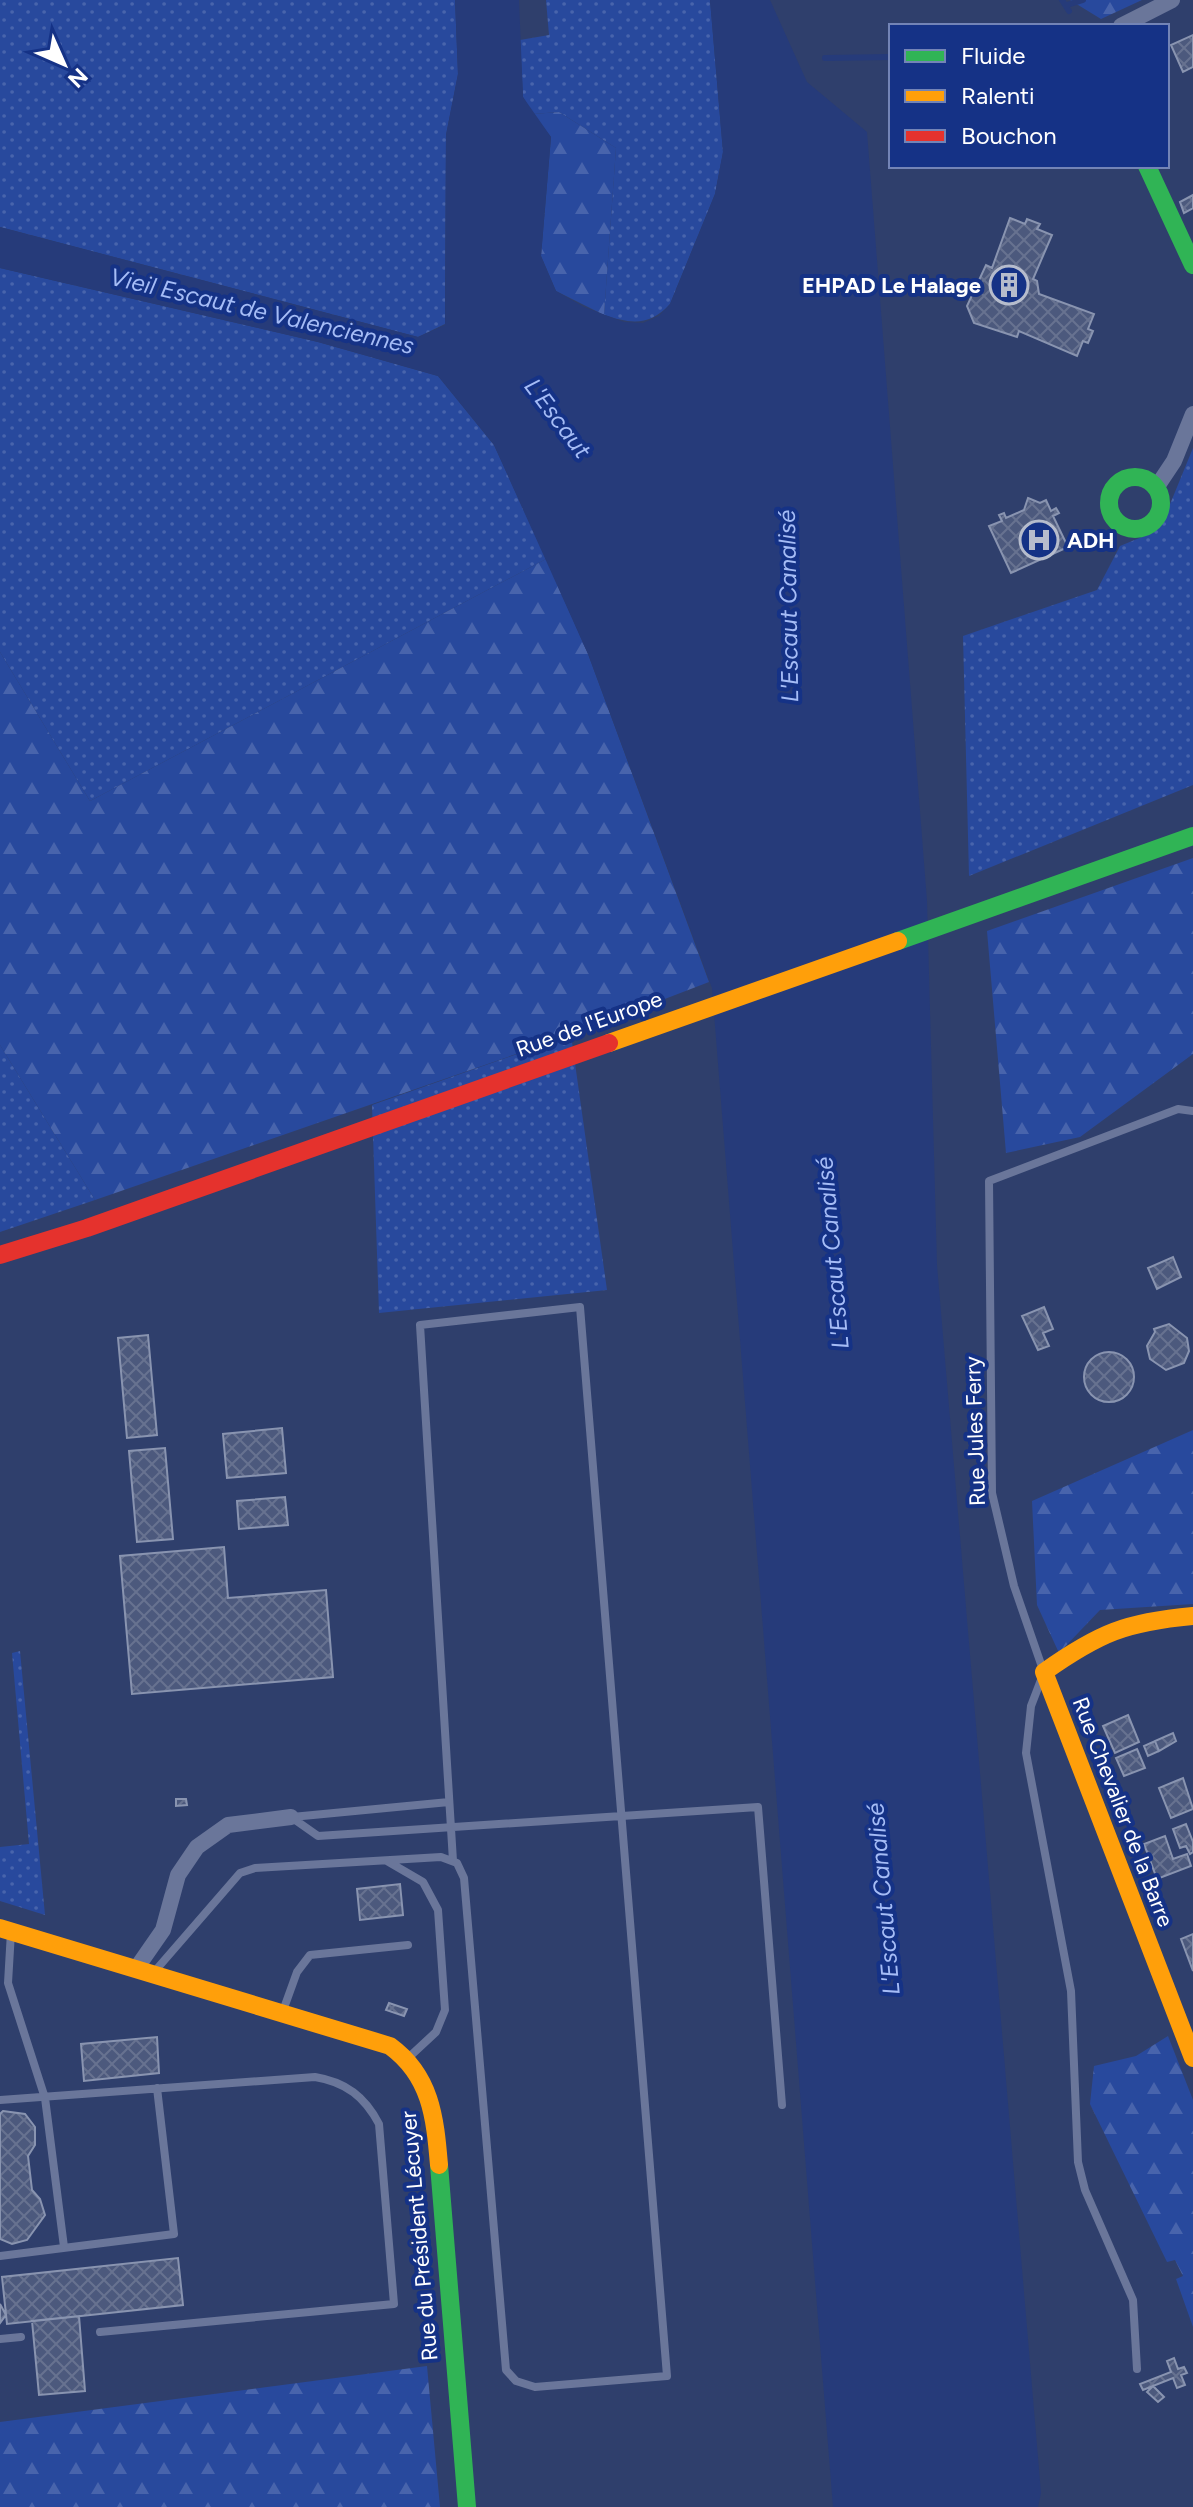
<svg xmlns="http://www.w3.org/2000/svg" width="1193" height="2507" viewBox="0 0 1193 2507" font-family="Figtree,sans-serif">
<defs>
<pattern id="grass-dots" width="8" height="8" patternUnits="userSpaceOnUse" patternTransform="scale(2)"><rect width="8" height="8" fill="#28499d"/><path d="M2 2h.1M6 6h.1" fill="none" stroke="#4864ac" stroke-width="1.8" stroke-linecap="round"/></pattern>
<pattern id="forest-firs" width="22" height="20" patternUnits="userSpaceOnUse" patternTransform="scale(2)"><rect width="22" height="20" fill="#28499d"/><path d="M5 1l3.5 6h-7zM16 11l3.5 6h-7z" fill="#4864ac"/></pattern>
<pattern id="building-cross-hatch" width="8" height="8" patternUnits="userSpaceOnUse" patternTransform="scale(2)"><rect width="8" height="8" fill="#4c597d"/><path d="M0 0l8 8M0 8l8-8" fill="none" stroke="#677290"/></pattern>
</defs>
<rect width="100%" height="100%" fill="#2f3f6c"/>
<path fill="url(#grass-dots)" d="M0 0H455L458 74 446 135 445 324 418 337 0 227Z
M546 0H710L723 152 715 194 670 304C650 326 631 324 604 315L616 148 559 112 533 114 523 97 520 40 549 35Z
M0 268 318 342 438 376 494 445 546 559 90 801 0 652Z
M1193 448V785L969 876 963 636 1097 590 1120 546 1154 532 1166 514Z
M571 1035 607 1290 379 1313 372 1105Z
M0 1045 95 1200 0 1232Z
M20 1651 45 1915 0 1901V1847L29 1844 12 1653Z"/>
<path fill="url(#forest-firs)" d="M1070 0H1142L1101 19Z
M559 112 616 148 604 315 556 291 541 256 551 137 533 114Z
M546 559 588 654 709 982 571 1035 95 1200 0 1045V652L90 801Z
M1193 858V1054L1080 1137 1006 1153 987 931Z
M1193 1430V1604L1100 1610 1059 1653 1037 1605 1032 1501Z
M1168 2036 1193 2100V2327L1176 2279 1183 2276 1175 2260 1167 2262 1090 2104 1094 2066 1136 2056Z
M427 2366 440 2507H0V2422Z"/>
<path fill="#263b7a" d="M455 0H519L523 97 551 137 541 256 556 291 584 307 624 322 643 323 659 316 670 304 715 194 723 152 710 0H770L807 82 867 132 927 901 937 1265 1041 2493 1038 2507H833L712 988 588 654 494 445 438 376 318 342 0 268V227L418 337 445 325 446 135 458 74Z"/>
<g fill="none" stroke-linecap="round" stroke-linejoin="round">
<path stroke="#263b7a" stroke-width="6" d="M1062 0 1069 11
M1067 5 1083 0
M825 58 891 57"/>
</g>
<path fill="url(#building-cross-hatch)" stroke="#8994b0" stroke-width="2" d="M1193 35V67L1183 72 1171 45Z
M1193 195V208L1184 213 1180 202Z
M1010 218 1025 224 1027 219 1040 224 1037 229 1052 235 1033 279 1037 281 1039 294 1094 314 1088 329 1093 331 1088 343 1083 341 1077 356 1019 331 1017 337 974 323 967 306 986 265 992 268Z
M1028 498 1040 503 1046 500 1051 511 1056 508 1059 513 1053 516 1068 547 1011 573 989 526 1002 521 999 515 1004 513 1006 518 1024 510Z
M1173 1257 1181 1277 1157 1289 1148 1268Z
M1044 1307 1053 1329 1043 1333 1049 1346 1038 1350 1022 1316Z
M1169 1324 1187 1338 1189 1351 1184 1363 1166 1370 1150 1359 1147 1346 1155 1332 1154 1329Z
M148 1335 157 1435 127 1438 118 1338Z
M1084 1377a25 25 0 1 1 50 0a25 25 0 1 1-50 0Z
M282 1428 286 1473 227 1478 223 1434Z
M165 1448 173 1539 137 1542 129 1451Z
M285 1497 288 1525 239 1529 237 1501Z
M224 1547 228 1598 326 1590 333 1677 132 1694 120 1556Z
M1128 1715 1139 1742 1115 1753 1103 1726Z
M1173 1733 1176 1741 1159 1751 1155 1741Z
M1155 1741 1159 1751 1148 1756 1144 1746Z
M1137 1749 1145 1768 1124 1776 1116 1758Z
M1183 1778 1193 1809 1171 1818 1159 1788Z
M176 1799H186L187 1805 176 1806Z
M1186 1824 1193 1842V1852L1190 1854 1186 1846 1180 1848 1173 1829Z
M1165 1836 1173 1859 1187 1854 1191 1866 1157 1879 1144 1844Z
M400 1884 403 1915 360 1920 357 1889Z
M1193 1934V1971L1181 1939Z
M389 2003 407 2009 404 2016 386 2010Z
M157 2037 159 2073 84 2081 81 2044Z
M3 2111 25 2114 35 2127V2145L28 2156 32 2190 40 2199 45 2215 27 2240 12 2244 0 2239V2114Z
M178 2258 183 2305 7 2324 2 2277Z
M0 2304 6 2315 0 2323Z
M79 2316 85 2391 39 2395 32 2321Z
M1174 2358 1178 2369 1184 2367 1187 2373 1181 2375 1185 2385 1177 2388 1173 2378 1143 2390 1140 2384 1171 2372 1167 2361Z
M1153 2386 1164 2397 1158 2402 1147 2392Z"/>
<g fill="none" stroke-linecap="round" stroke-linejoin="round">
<path stroke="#6a769a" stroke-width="8" d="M1042 1667 1014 1586 992 1493 989 1181 1178 1109 1193 1111
M1041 1680 1031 1706 1026 1753 1071 1991 1078 2162 1085 2190 1133 2300 1137 2369
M291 1817 318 1836 758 1807 782 2105
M292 1817 449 1802
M387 1861 423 1882 438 1910 445 2010 436 2032 407 2059
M11 1932 8 1983 45 2098 64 2247
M155 1971 240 1873 255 1868 441 1857 457 1863 464 1878 506 2370 516 2381 535 2387 667 2376 580 1307 420 1325 453 1861
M284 2008 297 1972 310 1955 408 1945
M0 2100 315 2077C346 2082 365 2097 379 2124L394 2304 100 2332
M0 2256 174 2234 157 2088
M0 2339 21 2337"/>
<path stroke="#6a769a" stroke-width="16" d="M1121 26 1172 0
M1156 488 1174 461 1193 414
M138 1966 163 1930 178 1875 197 1847 228 1825 291 1817"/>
<path stroke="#30b455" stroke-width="18" d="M1147 166 1193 265
M1109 503a26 26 0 1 1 52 0a26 26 0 1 1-52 0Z
M898 941 1193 836
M439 2165 467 2507"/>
<path stroke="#ff9f0a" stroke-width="18" d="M609 1043 898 941
M1193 1616C1126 1622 1099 1633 1044 1672L1193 2058
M0 1928 390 2046C431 2076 435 2117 439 2165"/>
<path stroke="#e5322d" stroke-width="18" d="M0 1255 87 1228 609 1043"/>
</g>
<defs>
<g id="building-ring" transform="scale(2)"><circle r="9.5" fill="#153286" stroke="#b6bccc" stroke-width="1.5"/><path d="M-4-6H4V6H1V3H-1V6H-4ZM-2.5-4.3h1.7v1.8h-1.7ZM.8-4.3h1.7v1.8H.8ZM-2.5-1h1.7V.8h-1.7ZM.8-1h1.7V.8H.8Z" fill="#b6bccc"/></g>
<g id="hospital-ring" transform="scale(2)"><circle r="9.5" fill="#153286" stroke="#b6bccc" stroke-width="1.5"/><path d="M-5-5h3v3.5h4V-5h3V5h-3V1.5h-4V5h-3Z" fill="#b6bccc"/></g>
</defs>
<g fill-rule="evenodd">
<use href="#building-ring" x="1009" y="285"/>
<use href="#hospital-ring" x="1039" y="540"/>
</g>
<g text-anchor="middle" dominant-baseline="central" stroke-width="8" stroke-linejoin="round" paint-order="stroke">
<g font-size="22" font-weight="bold" fill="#fff" stroke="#153286" text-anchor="end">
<text x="981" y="285">EHPAD Le Halage</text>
<text x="1067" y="540" text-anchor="start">ADH</text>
</g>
<g font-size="22" fill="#fff" stroke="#153286">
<text transform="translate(589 1024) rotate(-20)">Rue de l'Europe</text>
<text transform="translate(975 1431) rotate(-92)">Rue Jules Ferry</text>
<text transform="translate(1123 1812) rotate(69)">Rue Chevalier de la Barre</text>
<text transform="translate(419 2236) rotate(-95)">Rue du Président Lécuyer</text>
</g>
<g font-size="24" font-style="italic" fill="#a5bcf6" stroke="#153286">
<text transform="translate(262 311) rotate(13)">Vieil Escaut de Valenciennes</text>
<text transform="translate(558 418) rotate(53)">L'Escaut</text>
<text transform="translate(788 606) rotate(-91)">L'Escaut Canalisé</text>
<text transform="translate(832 1253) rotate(-95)">L'Escaut Canalisé</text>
<text transform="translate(883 1899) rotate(-95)">L'Escaut Canalisé</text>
</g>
</g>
<rect x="889" y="24" width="280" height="144" fill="#153286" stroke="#7384b6" stroke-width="2"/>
<rect x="905" y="50" width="40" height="12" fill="#30b455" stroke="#7384b6" stroke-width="2"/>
<text x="961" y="64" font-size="24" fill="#ffffff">Fluide</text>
<rect x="905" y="90" width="40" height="12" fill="#ff9f0a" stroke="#7384b6" stroke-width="2"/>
<text x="961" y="104" font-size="24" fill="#ffffff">Ralenti</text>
<rect x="905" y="130" width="40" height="12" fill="#e5322d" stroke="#7384b6" stroke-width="2"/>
<text x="961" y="144" font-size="24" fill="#ffffff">Bouchon</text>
<g transform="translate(64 64) rotate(135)" stroke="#153286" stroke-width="6" paint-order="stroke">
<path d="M0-6L14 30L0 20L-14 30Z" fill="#ffffff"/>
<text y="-12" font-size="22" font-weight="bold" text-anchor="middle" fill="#ffffff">N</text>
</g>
</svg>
